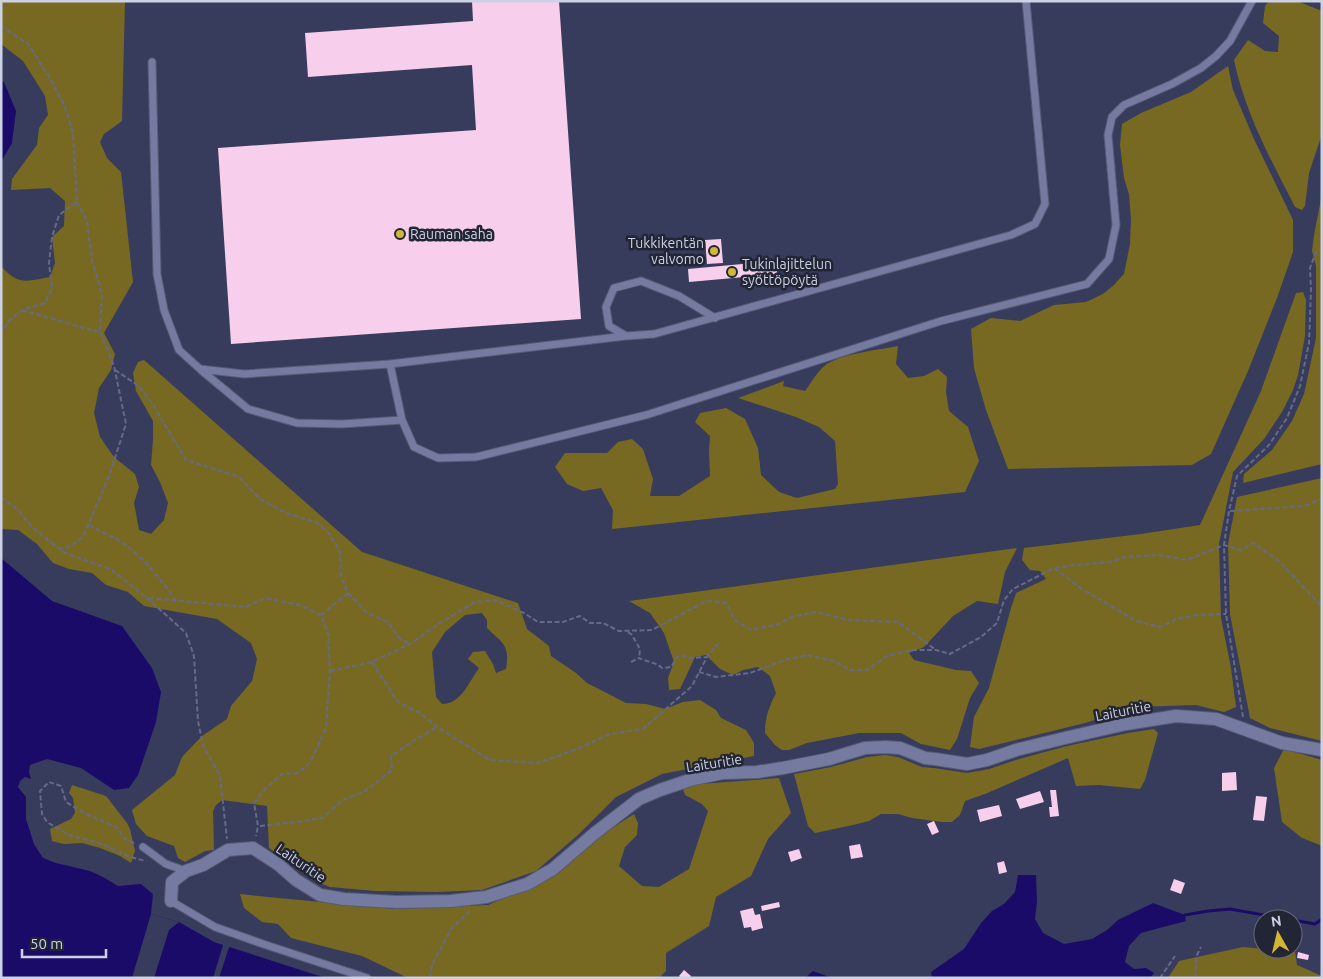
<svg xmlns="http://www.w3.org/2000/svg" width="1323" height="979" viewBox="0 0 1323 979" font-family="Ubuntu,sans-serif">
<rect width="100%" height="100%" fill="#373c5d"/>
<path fill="#786922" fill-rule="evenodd" d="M1 1H125L122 121 104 134 100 142 107 158 121 172 133 282 104 333 115 354 111 370 99 388 94 413 100 437 114 457 135 474 139 487 134 503 139 530 151 534 164 520 168 503 160 482 151 465 153 440V421L136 391 133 373 138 362 144 360 362 552 518 603 527 629 549 646 551 656 576 673 587 683 626 703 646 704 665 709 683 702 700 700 716 710 721 718 746 730 754 743V756L662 774 616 797 578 835 536 871 482 890 437 892 375 891 330 887 315 881 288 863 269 848 267 806 222 800 216 805 213 811 214 850 205 851 185 862 178 858 174 846 147 836 136 824 132 810 175 775 182 757 202 736 227 719 231 706 252 681 257 659 251 643 217 619 144 606 128 592 106 585 92 573 69 569 53 563 37 544 18 530 1 529V266C18 286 27 281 50 277L55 263 52 237 64 226 65 201 50 188 11 190 12 179 37 145 39 128 48 115 45 96 23 61 1 44ZM482 613 487 620V628C503 644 510 644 506 669L496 673 493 664 485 651 473 652 468 659 479 668C469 682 461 704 442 704L436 697 432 652 445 632 465 615Z
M1269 1H1297L1322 11V134L1309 173 1305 206 1302 210 1295 207C1271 160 1245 113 1234 60L1248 40 1265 51 1278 52 1279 36 1263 23 1265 6Z
M1228 66 1233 90 1254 139 1293 220V252L1277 298 1248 371 1211 454 1192 465 1008 469 986 410 974 368 971 329 991 318 1020 321 1054 305 1086 302 1103 294 1114 285 1124 274 1130 244 1131 219 1129 194 1124 178 1120 145 1122 124 1141 113 1191 92Z
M1322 194V464L1243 483 1244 474 1272 450 1292 421 1304 394 1316 338V266L1312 251 1314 235Z
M1303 292 1306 300 1305 336 1298 375 1293 390 1282 412 1264 439 1233 472 1219 544 1221 618 1231 668 1236 707 1224 712 1196 705 1136 707 1085 723 979 749 970 747 974 717 989 688 1011 608 1016 593 1046 579 1040 571 1030 570 1022 560 1024 548 1141 534 1200 525 1261 391 1296 293Z
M898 346 896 364 908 378 924 376 938 369 947 377 946 392 949 411 968 427 979 461 965 492 612 529 613 510 601 488 583 491 567 484 555 467 565 453H607L618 442 632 439 643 449 653 479 650 496H679L710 476 709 451 710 436 695 422 700 413 726 408 745 419 758 448 761 475 779 492 797 498 835 489 838 484 835 441 819 427 796 417 738 398 784 381 783 386 805 391C812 382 817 371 827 364 845 353 878 350 898 346Z
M1322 478V741L1270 728 1250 718 1230 614 1228 544 1237 497Z
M1017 548 1005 572 998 604 977 601 953 616 924 647 909 653 914 660 956 670 971 671 979 683 970 698 957 739 950 750 921 744 901 733H859L807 743 789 750H782L775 745 765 733C765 717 769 707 776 693L770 676 758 667 743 670 733 675 720 669 706 655 695 657 680 689 669 690 668 678 674 662 664 633 650 613 629 601Z
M1154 729 1158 733 1145 780 1140 789 1099 785 1076 786 1068 758 985 794 965 801 960 815 952 822H942L912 818 898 814H881L869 821 853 825 815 833 808 826 794 774 831 767 867 757 885 755 898 757 922 767 934 768 967 773 989 769 1019 759 1067 746 1128 733Z
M1284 749 1322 760V850L1320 845 1302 838 1282 822 1274 768Z
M779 778 791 813 768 839 751 876 716 897 709 926 666 953V971L659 978H408L362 956 291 938 278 924 262 922 244 908 240 894 268 897 395 909 488 905 544 881 565 868 595 839 634 814 638 823 637 835 625 847 619 866 642 886 659 887 689 869 708 811 702 804 685 795 683 789 699 784Z
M72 785 106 796 127 823 130 829 135 851 131 863 120 856 100 848 82 843 64 844 52 841 50 829 71 819 75 813 73 798 69 793Z
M1243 947 1295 952 1297 965 1322 976V978H1168L1179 961Z"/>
<path fill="#1b0b69" d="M1 80 4 82 16 111 12 143 1 162Z
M1 558 52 601 122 626 152 668 161 692 156 722 138 775 129 788 114 790 81 768 47 759 30 765 29 772 31 779 25 777 20 781 18 787 26 797V819L34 844 43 858 56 863 90 871 103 877 118 886 141 884 153 894 151 914 179 922 214 942 313 974 327 978H1Z
M1018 875H1036L1037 902 1035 919 1043 933 1064 944 1092 939 1107 930 1118 920 1153 903 1185 915 1186 921 1141 933 1129 946 1125 962 1134 969 1146 968 1154 973 1150 978H932L931 972 964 949 981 923 992 911 1004 904 1015 892Z
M813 971 832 978H805Z"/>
<path fill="#373c5d" d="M151 914 179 922 169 930 154 978H132Z
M224 942 230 944 219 978H213Z"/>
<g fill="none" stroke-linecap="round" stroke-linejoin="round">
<path stroke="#1b0b69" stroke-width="3" d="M1185 915 1208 911 1230 909 1286 919
M1293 920 1315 924 1322 919"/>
</g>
<path fill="#f7ceeb" d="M472 1H559L581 319 231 344 218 148 476 130 472 65 308 77 305 33 473 21Z
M721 239 723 263 707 264 705 240Z
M776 261 777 274 689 282 688 269Z
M1236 772 1237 790 1222 791V773Z
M1050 790H1056L1059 816 1050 817 1049 807H1052Z
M1040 791 1044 802 1020 809 1016 799Z
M1256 796 1267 797 1264 821 1253 820Z
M999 805 1002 816 980 822 977 810Z
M934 821 939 832 932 835 927 824Z
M860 844 863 857 851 859 849 846Z
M799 849 802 858 791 862 788 852Z
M1004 861 1007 872 999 874 997 863Z
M1174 879 1185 883 1181 894 1170 890Z
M779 902 780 907 762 911 761 906Z
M753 908 755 915 760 914 763 928 752 931 751 927 744 928 740 911Z
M1298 952 1309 955 1308 960 1297 958Z
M684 970 691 976 690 978H681L679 976Z"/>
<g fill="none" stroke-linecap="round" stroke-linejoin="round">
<g stroke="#575a75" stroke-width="9">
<path id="service" d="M152 62 157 274 164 310 179 350 200 369 244 374 390 364 626 336
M715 318 679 296 641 281 614 288 606 307 609 326 626 336 654 334 1011 235 1035 224 1045 204 1026 1
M390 364 402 420 414 447 438 458 476 457 646 415 941 321 1087 284 1109 259 1116 225 1108 135 1112 117 1124 105 1172 84 1201 68 1216 56 1230 41 1252 1
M201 370 248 409 297 423 342 424 402 420
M143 847 166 864 186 871
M171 901 215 927 263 944 367 978"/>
</g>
<g stroke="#575a75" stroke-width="14">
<path id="minor" d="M171 901 172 882 186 871 203 865 228 850 253 848 279 865 296 880 320 895 344 899 396 902 451 901 486 897 527 884 553 869 595 833 639 799 660 790 693 779 723 773 757 772 783 768 829 759 865 748 885 747 900 748 925 758 935 759 967 764 987 760 1016 750 1065 738 1126 724 1176 716 1216 719 1282 743 1322 750"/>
</g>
<path stroke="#666a87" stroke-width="2" stroke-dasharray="5 2.5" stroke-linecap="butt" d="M1 26 28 44 51 80 65 107 73 133 77 202 59 215 52 237 49 263 52 288 45 303C20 310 15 311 1 333
M22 310 94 331H100
M115 370 139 386 153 405 186 460 239 477 260 499 286 513 316 522 328 532 340 551 341 576 348 593 321 615
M1 497 17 509 32 527 63 552 112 570 147 598 186 633 194 656 198 721 203 745 220 776 227 839
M1230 511 1304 506 1322 499
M89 525C101 532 116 538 127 546 147 561 162 581 176 601
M58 549 69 547 83 537 109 476 126 424 114 366 100 331 102 294 92 261 87 221 77 202
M1055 568 1075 565 1110 562 1125 557 1159 555 1187 560 1224 545 1241 550 1253 543 1278 560 1322 607
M348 593 367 613 388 622 399 638 410 644
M149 598 246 607 265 598 300 605 321 615 328 633 330 671 326 728 310 763 298 773 282 774 266 788 254 803 258 826 256 836
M628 632 632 635 640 649 639 658
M372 662 398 702 420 713 437 727 490 760 538 763 577 749 610 734 643 729 692 686 707 657 718 644
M631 662 639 658C647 662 656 662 662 668L671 667 678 656 681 655 690 658 707 657
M330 671 372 662 410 644 440 623 475 602 494 600 524 613 538 622H563L580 616 590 623H603L619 631 652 630 706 601 726 603 735 620 751 630 779 624 792 617 816 612 848 620 898 622 936 650
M699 672 716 677 750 673 785 660 807 655 834 661 850 670H867L887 656 912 650H936L950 654 981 637 997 623 1004 600 1013 589 1054 568 1082 589 1136 621 1160 627 1176 619 1197 615 1226 614
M1243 717 1226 614 1224 545 1229 511 1237 476 1269 445 1287 418 1300 386 1309 343 1311 289 1310 268 1316 252 1322 248
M260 826 297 822 322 818 343 800 365 791 392 770 391 756 413 741 437 727
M134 843 125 839 116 827 86 814 66 802 61 786 49 782 40 791 42 814 47 822 69 835 102 844 130 857 146 861
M430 978 432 965 451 929 471 910
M1160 978 1175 956
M1195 978 1197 955 1201 947"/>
<use href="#service" stroke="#757ba0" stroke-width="7"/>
<use href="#minor" stroke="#757ba0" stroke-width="12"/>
</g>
<g fill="#d1b736" stroke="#222534" stroke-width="2">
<circle cx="400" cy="234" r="5"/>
<circle cx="714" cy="251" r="5"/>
<circle cx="732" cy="272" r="5"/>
</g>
<g text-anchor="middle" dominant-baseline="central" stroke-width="5" stroke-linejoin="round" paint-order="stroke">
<g font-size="14" fill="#cdd1e5" stroke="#222534" text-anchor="start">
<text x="410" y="234">Rauman saha</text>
<text x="704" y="243" text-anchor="end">Tukkikentän<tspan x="704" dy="16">valvomo</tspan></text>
<text x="742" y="264">Tukinlajittelun<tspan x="742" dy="16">syöttöpöytä</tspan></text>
</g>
<g font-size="14" fill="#cdd1e5" stroke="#222534">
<text transform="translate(1123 711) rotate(-11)">Laituritie</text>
<text transform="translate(714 763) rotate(-9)">Laituritie</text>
<text transform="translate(301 863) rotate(34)">Laituritie</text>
</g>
</g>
<rect width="1323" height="979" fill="none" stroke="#cdd1e5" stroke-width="5"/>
<g transform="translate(1278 934) rotate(352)"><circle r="24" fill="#222534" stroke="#666a7b"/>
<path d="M0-4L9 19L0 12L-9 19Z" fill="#d1b736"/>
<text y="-8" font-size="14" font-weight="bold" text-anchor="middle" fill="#cdd1e5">N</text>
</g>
<path d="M22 949v8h84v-8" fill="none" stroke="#cdd1e5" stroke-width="2.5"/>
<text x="30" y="949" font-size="15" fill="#cdd1e5" stroke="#222534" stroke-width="4" paint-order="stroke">50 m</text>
</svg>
